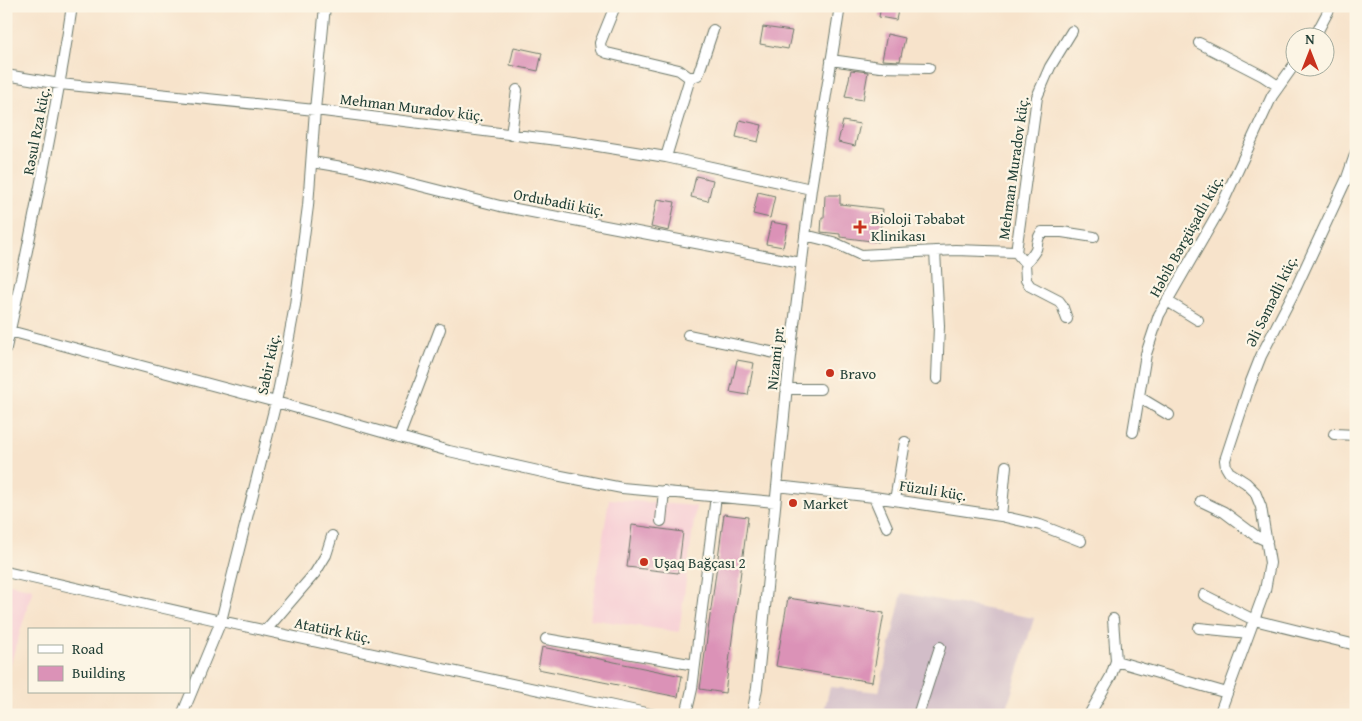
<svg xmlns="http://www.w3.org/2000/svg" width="1362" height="721" viewBox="0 0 1362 721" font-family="'Gentium Book Plus',serif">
<rect width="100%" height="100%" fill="#fcf5e5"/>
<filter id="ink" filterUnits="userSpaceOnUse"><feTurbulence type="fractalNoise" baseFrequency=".02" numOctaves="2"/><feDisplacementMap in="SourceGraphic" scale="10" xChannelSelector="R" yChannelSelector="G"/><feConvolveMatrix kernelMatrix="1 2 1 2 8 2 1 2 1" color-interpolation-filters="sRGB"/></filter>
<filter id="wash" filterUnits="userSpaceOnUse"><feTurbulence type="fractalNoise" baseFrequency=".0096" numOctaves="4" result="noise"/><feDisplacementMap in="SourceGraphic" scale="20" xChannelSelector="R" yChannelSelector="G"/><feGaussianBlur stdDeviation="1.12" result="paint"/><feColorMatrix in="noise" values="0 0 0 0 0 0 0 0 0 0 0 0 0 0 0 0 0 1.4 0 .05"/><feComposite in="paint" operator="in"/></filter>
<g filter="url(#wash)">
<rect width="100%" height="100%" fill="#f7e3cb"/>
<path fill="#f7cfd5" d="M609 499 696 506 679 632 590 619Z
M6 583 33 589 6 679Z"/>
<path fill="#d2bdc8" d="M902 593 1034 618 1005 715H823L830 687 879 692Z"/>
<g id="blocks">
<path fill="#db92b7" d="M881 6H899L896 20 879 17Z
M763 27 792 31 788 49 760 44Z
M887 34 905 38 900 61 882 60Z
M514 47 542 53 538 71 510 65Z
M851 70 868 72 863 100 845 97Z
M740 120 762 125 758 142 736 137Z
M843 121 860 124 855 146 838 142Z
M696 176 713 180 708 201 691 197Z
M758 192 775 196 770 218 753 214Z
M825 195H840V204L883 209 879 242 840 237V234L821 232 822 217H824Z
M657 199 675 202 669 231 651 227Z
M771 222 788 225 783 247 766 244Z
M737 360 754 363 748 395 730 392Z
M724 514 748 517 725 693 700 689Z
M632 525 683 532 678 573 627 567Z
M788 598 884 613 872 682 776 666Z
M542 647 682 676 678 697 538 669Z"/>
</g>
</g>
<g filter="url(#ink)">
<use href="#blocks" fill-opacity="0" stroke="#6b7769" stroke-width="1"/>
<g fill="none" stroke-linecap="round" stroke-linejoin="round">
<g stroke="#6b7769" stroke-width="12">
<path id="minor" d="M615 6 600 43 601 50 607 53 679 70 690 78
M1314 38 1331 6
M1199 43 1263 76 1278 86
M831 60 880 67 929 68
M6 75 60 84 315 110 573 142 666 157 811 189
M511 135 517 90
M666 157 690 78 698 75 713 30
M312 162 354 169 500 206 801 263
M805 235 833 242 861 255 955 250 1016 252 1037 97 1050 67 1072 31
M935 251 939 326 937 379
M1016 252 1025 263 1026 280 1030 286 1059 301 1062 305 1067 319
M1025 263C1029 259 1033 255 1036 249 1038 242 1037 237 1042 232H1062L1094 237
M1167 301 1198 320
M6 330 276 402 449 451 556 475 622 488 775 502
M688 335 790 356
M6 348C31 235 55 121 72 6
M786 389H820
M1139 397 1169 415
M1133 432 1146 354 1159 315 1220 209 1272 96 1294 65
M1334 434 1356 435
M399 437 440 329
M777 486 874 497 1001 516 1040 525 1081 541
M874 497 887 527
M895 500 905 442
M1201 501 1224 512 1256 536 1267 541
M1001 516 1006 466
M661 521 664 491
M6 572 221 621 655 715
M1204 595 1254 620 1356 645
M1199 628 1249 633
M266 630 315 573 326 555 332 536
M546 639 695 665
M1116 661 1227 693
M182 715 221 621 276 402 287 348 295 305 308 206 315 110 325 6
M686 715 692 689 716 496
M752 715 757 688 790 356 811 189 840 6
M918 715 940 647
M1089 715 1111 676 1116 661 1113 619
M1219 715 1265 590 1270 563 1261 507 1255 492 1246 483 1229 472 1226 467 1225 460 1250 384 1261 356 1295 290 1347 178 1356 152"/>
</g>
<use href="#minor" stroke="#fff" stroke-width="10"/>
</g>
</g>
<g fill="#c8321e" stroke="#fcf5e5" stroke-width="2">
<path d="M857.5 219.5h5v5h5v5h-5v5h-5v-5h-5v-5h5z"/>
<circle cx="830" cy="373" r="5"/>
<circle cx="793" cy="503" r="5"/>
<circle cx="644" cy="562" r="5"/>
</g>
<g text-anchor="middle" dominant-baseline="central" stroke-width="4.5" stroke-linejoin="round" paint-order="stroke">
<g font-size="15" fill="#1f3d34" stroke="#fcf5e5">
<text transform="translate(412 107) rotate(7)">Mehman Muradov küç.</text>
<text transform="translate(36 131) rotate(-79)">Rəsul Rza küç.</text>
<text transform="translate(1013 168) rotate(-82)">Mehman Muradov küç.</text>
<text transform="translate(559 202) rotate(11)">Ordubadii küç.</text>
<text transform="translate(1186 236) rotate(-61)">Həbib Bərgüşadlı küç.</text>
<text transform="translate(1271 301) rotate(-64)">Əli Səmədli küç.</text>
<text transform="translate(775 358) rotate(-84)">Nizami pr.</text>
<text transform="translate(268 364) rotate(-78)">Sabir küç.</text>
<text transform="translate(933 490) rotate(9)">Füzuli küç.</text>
<text transform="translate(333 630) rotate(12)">Atatürk küç.</text>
</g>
<g font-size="15" fill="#1f3d34" stroke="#fcf5e5" text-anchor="start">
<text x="871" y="218">Bioloji Təbabət<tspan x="871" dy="17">Klinikası</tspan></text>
<text x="840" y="373">Bravo</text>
<text x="803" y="503">Market</text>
<text x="654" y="562">Uşaq Bağçası 2</text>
</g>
</g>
<rect width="1362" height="721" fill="none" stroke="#fcf5e5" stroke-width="25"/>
<rect x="28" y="628" width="162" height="65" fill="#fcf5e5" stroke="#a4ab9e"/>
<rect x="38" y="645" width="25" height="8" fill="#ffffff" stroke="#a4ab9e"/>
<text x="72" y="654" font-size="15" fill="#1f3d34">Road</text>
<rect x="38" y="666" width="25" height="15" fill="#db92b7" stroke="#a4ab9e"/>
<text x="72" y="678" font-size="15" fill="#1f3d34">Building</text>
<g transform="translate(1310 52)"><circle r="24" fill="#fcf5e5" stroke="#a4ab9e"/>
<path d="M0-4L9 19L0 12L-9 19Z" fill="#c8321e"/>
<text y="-8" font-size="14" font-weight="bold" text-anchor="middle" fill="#1f3d34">N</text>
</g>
</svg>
